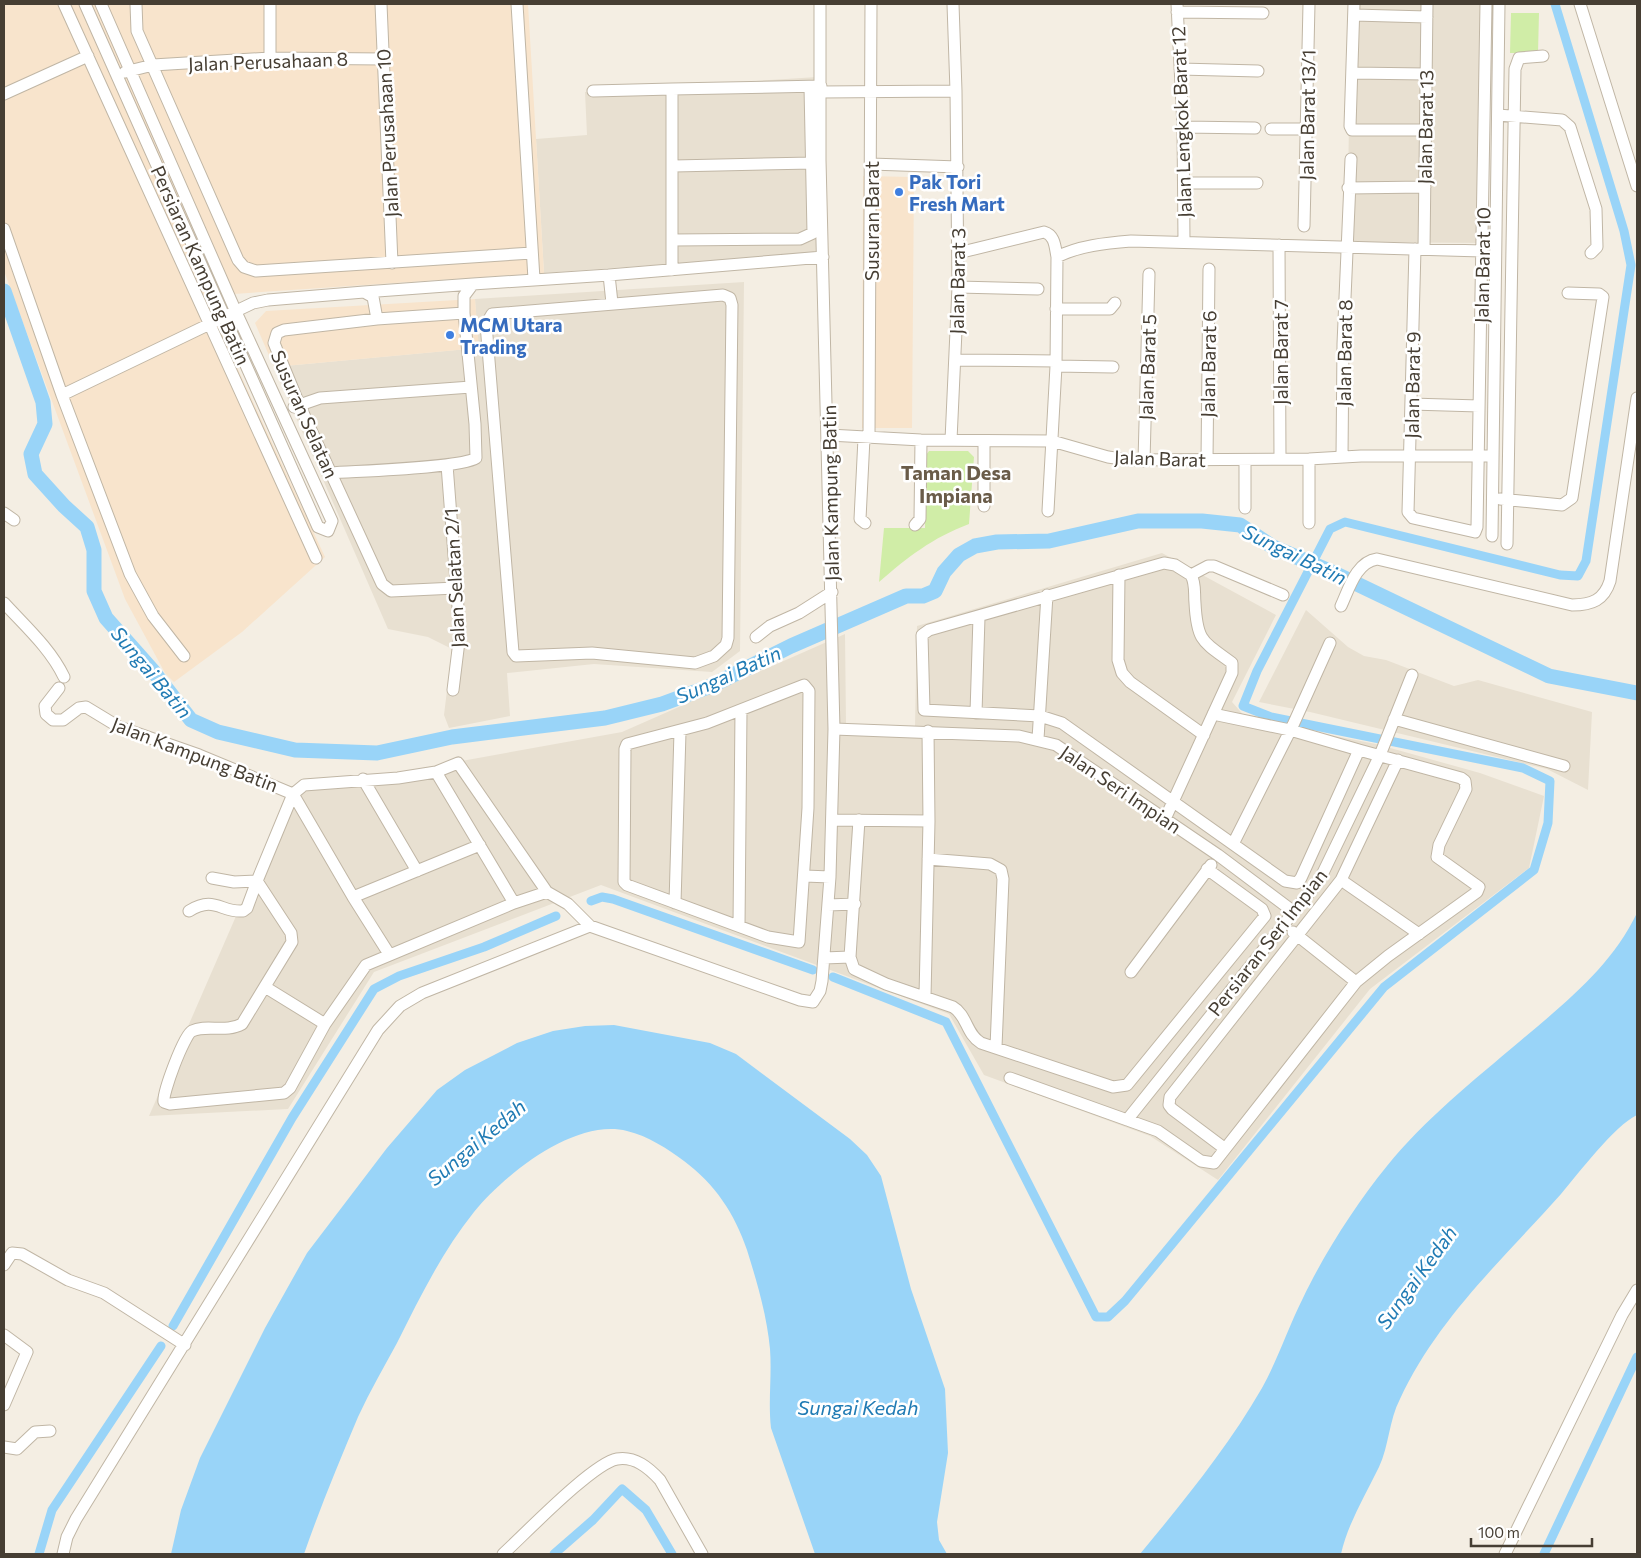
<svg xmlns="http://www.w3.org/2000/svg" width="1641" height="1558" viewBox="0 0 1641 1558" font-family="Commissioner,sans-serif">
<rect width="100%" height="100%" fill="#f4eee3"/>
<path fill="#e8e0d1" d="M1351 4H1491L1487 243 1347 242Z
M817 77V253L544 273 536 139 587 135 585 92Z
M744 282 740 651 712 672 594 664 507 673 510 716 449 728 444 715 452 649 428 637 388 629 274 367 478 348 475 299Z
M1162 553 1276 615 1232 702 1247 719 1376 744 1480 773 1544 796 1529 868 1370 989 1218 1180 1150 1136 984 1075 949 1014 601 885 374 972 288 1109 149 1116 290 792 622 732 845 634 846 724 915 726 917 626Z
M1306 610 1348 647 1364 656 1386 660 1454 686 1478 680 1592 712 1588 790 1547 769 1310 712 1259 702Z"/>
<path fill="#f8e4cc" d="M4 4H528L544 273 204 296 325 557 242 632 174 682 165 673 125 599 4 271Z
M863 176 914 177 912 428H862Z
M475 299 479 348 274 367 255 323 266 311Z"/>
<path fill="#d0eda7" d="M1511 13H1539L1538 53H1510Z
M929 451H968L974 457 969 524C932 538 908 557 879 582L884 528H925L926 455Z"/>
<path fill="#99d4f8" d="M1637 913V1115C1614 1126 1579 1173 1561 1194 1504 1258 1437 1319 1400 1399 1389 1420 1389 1446 1379 1467 1365 1496 1348 1523 1341 1554H1140C1183 1502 1228 1447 1262 1388 1278 1359 1288 1328 1303 1298 1324 1254 1356 1204 1387 1166 1425 1119 1473 1081 1519 1042 1564 1004 1611 967 1637 913Z
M614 1025 710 1043 736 1054 850 1139 867 1155 881 1176 911 1289 945 1389 948 1453 937 1522 939 1540 947 1554H815L771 1428C768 1402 772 1376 770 1349 767 1316 757 1282 747 1250 735 1214 715 1184 684 1161 668 1149 648 1136 627 1131 575 1118 505 1174 474 1212 442 1252 420 1297 397 1343 384 1367 370 1391 358 1417 339 1462 320 1508 304 1554H171L181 1510 200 1458 265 1328 307 1253 387 1148 437 1090 465 1070 517 1043 553 1031 585 1026Z"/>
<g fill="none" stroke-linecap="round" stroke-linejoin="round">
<path stroke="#99d4f8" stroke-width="9" d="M591 901 602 897 613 899 813 970
M833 977 946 1022 1096 1317H1108L1125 1301 1384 987 1534 870 1548 823 1550 781 1523 768 1271 717 1243 706 1257 671 1330 529 1345 522 1560 575 1578 576 1586 561 1631 265 1624 231 1555 4
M173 1326 292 1118 374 989 399 976 484 947 556 916
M39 1554 52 1510 161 1346
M554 1554 593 1520 622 1489 646 1510 672 1554
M1544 1554 1637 1357"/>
<path stroke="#99d4f8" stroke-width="15" d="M4 291 43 402 45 424 31 454 35 474 64 506 87 527 94 550V591L106 618 153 671 191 720 218 732 295 750 377 753 452 737 605 718 662 704 711 686 791 646 906 596H923L935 591 944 572 959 555 975 546 997 542 1049 541 1138 521H1202L1240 525 1273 547 1334 573 1549 676 1637 693"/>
<g stroke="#c0b6a5" stroke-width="13">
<path id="minor" d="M64 4 316 558
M85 4 318 527 328 531 332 521 236 312 101 4
M136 4 137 31 238 260 244 267 256 271 532 253
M270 4V58
M381 4 392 263
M517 4 534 279
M1177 4 1183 127 1184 241
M1354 4 1350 126 1352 130H1425
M1580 4 1637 186
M1177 12 1263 13
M1354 15 1427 17
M1180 69 1258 71
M125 72 153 65 270 58 384 59
M1352 73 1426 74
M593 91 672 89
M821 92 956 91
M4 94 88 56
M1498 115 1562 120 1570 127 1596 209 1597 247 1591 253
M1183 127 1255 128
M1271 129H1306
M871 164 958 167
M674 166 812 163 819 161
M1184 183H1257
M1348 188 1425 187
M1304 226 1309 4
M4 229 62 395 130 574 153 616 184 656
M673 240 800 239 813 233 810 87
M1279 245 1280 459
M1415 249 1408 512 1413 518 1475 532 1477 527 1486 4
M1424 249 1427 4
M958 253 1044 232C1055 235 1055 247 1057 257
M672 270V89L821 86
M609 275 612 303
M958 287 1038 289
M364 292 473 284
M723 295 730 298 732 305 728 638 726 645 714 656 695 663 592 653 516 656 513 652 486 324 492 314Z
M1056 309H1110L1115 303
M230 314 253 303 268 300 364 292 373 297 377 319
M955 360 1056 361
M1056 366 1113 367
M62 395 216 321
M1411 404 1479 406
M294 407 320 398 471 387
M829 435 921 440 1052 441 1108 457 1129 460 1309 459 1361 456H1493
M864 438 860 519 865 523
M869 438 871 4
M951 440 958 287 956 91 953 4
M1342 457 1343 344 1351 159
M1207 460 1209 269
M1245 460V508
M1144 461 1149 274
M447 465 460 633 453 690
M331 473C357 471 461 468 476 458L475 424 464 313V296L473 284 609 275 823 257
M1500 499 1562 505 1572 498 1603 297 1599 294 1568 293
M984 506V441
M1048 511 1056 366 1057 257C1078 246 1106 243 1131 241L1482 251
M4 513 14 520
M1309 523V459
M915 525 920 519 921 440
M1492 536 1499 4
M1507 544 1515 69 1519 58 1543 56
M1119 575 1118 660 1122 673 1130 682 1204 735
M1191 575 1208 566H1214L1283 595
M456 588 391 591 382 584 299 404 274 343 277 333 284 330 377 319 464 313
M4 603C25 626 50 648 64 677
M1341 606C1349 589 1356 562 1377 559L1572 605C1592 605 1604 600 1610 581L1637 398
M756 637 770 626 799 613 832 592
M804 685 809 691 808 808 799 942 768 937 627 885 624 882 625 749 627 744 707 723Z
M59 688 45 706 46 714 53 720H63L79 708 86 707 119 727 199 755 293 794
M976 713 979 617
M1213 714 1290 730 1359 750
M1394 719 1564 766
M834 729 1019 736 1056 745 1218 855 1294 912
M1038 739 1047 595
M436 772 514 903
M363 779 417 871
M293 794 353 897 389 954
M832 820 929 821
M859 820 850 957 854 969 886 984 953 1007C967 1015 966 1034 981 1043L1113 1087 1127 1085 1265 916 1262 909 1207 869
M1233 844 1293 725 1330 643
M928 859 990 864 1001 870 1003 879 996 1047
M805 876 830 877
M1341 880 1419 934
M547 892 514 903 366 965 325 1024 290 1088 284 1093 170 1104 164 1102C162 1094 184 1035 192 1031 206 1024 226 1033 242 1024L292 942 291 933 257 881 293 794 304 785 398 778 436 772 458 763 547 892 568 904 590 926
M353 897 480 845
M675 903 680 732
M828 905 855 904
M189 911C215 895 221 913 243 911L247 908 257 881 234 882 212 878
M739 926 741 711
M1293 932 1356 982
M824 958 850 957
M1131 972 1211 865
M265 987 325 1024
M925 996 929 821 928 731
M1010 1078 1158 1131 1201 1161 1214 1163 1356 982 1388 956 1477 892 1479 887 1437 857 1439 845 1466 789 1465 781 1461 778 1359 750 1301 878 1297 883 1285 881 1062 723 1040 716 924 710 922 635 929 630 1164 563 1175 565 1191 575C1196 584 1194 593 1195 603 1197 641 1202 641 1232 663V673C1210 722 1187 770 1165 819
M1127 1120 1320 879 1380 755 1412 675
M1224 1148 1172 1109 1169 1105 1170 1097 1341 880 1398 760
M4 1265 12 1253 22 1254 68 1280 104 1293 185 1345
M4 1335 27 1352 4 1405
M4 1447 17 1449 35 1432 50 1431
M63 1554 67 1537 76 1519 378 1030 400 1006 422 993 590 926 800 1000 813 1002 820 991 822 981 830 877 834 729 820 160V4
M503 1554C525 1534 593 1463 617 1459 635 1456 649 1468 660 1480L702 1554
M1505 1554 1622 1315 1637 1290"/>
</g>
<use href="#minor" stroke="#fff" stroke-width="11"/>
</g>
<g fill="#3f7fe0" stroke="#fff" stroke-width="2">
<circle cx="899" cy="192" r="5"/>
<circle cx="450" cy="335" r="5"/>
</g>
<g text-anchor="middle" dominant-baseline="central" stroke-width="5" stroke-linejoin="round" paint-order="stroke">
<g font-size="19" fill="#463e33" stroke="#fff">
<text transform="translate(268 61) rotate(-2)">Jalan Perusahaan 8</text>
<text transform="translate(1307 115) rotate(-89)">Jalan Barat 13/1</text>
<text transform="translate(1181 122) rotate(-92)">Jalan Lengkok Barat 12</text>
<text transform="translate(1425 127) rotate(-89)">Jalan Barat 13</text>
<text transform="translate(387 133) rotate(-93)">Jalan Perusahaan 10</text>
<text transform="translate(871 221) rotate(-90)">Susuran Barat</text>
<text transform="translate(201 265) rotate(66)">Persiaran Kampung Batin</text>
<text transform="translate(1482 265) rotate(-89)">Jalan Barat 10</text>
<text transform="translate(957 281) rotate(-89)">Jalan Barat 3</text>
<text transform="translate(1280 352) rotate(-90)">Jalan Barat 7</text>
<text transform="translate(1344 353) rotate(-89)">Jalan Barat 8</text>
<text transform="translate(1208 364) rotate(-89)">Jalan Barat 6</text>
<text transform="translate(1147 367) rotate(-88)">Jalan Barat 5</text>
<text transform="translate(1412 385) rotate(-89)">Jalan Barat 9</text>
<text transform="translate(305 414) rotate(66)">Susuran Selatan</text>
<text transform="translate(1160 458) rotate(2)">Jalan Barat</text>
<text transform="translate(830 493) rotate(-91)">Jalan Kampung Batin</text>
<text transform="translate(454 578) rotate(-93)">Jalan Selatan 2/1</text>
<text transform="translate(195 754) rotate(21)">Jalan Kampung Batin</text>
<text transform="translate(1121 789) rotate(34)">Jalan Seri Impian</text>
<text transform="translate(1267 942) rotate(-52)">Persiaran Seri Impian</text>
</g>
<g font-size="19" font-weight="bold" fill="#366cbe" stroke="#fff" text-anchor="start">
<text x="909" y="181">Pak Tori<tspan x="909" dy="22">Fresh Mart</tspan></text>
<text x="460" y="324">MCM Utara<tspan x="460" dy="22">Trading</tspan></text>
</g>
<g font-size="20" font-weight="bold" fill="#6a5c49" stroke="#fff">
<text x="956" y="472">Taman Desa<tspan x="956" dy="23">Impiana</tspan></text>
</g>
<g font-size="20" font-style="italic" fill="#207bb4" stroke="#fff">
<text transform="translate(1295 554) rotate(26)">Sungai Batin</text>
<text transform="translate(152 672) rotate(50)">Sungai Batin</text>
<text transform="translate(728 674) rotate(-24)">Sungai Batin</text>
<text transform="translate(476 1142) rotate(-40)">Sungai Kedah</text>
<text transform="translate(1416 1277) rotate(-54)">Sungai Kedah</text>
<text x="858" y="1407">Sungai Kedah</text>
</g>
</g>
<rect width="1641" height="1558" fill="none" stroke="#463e33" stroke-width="10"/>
<path d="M1471 1538v8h121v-8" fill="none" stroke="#463e33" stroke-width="2.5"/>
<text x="1478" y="1538" font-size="15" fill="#463e33" stroke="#ffffff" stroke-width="4" paint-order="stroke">100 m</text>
</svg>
